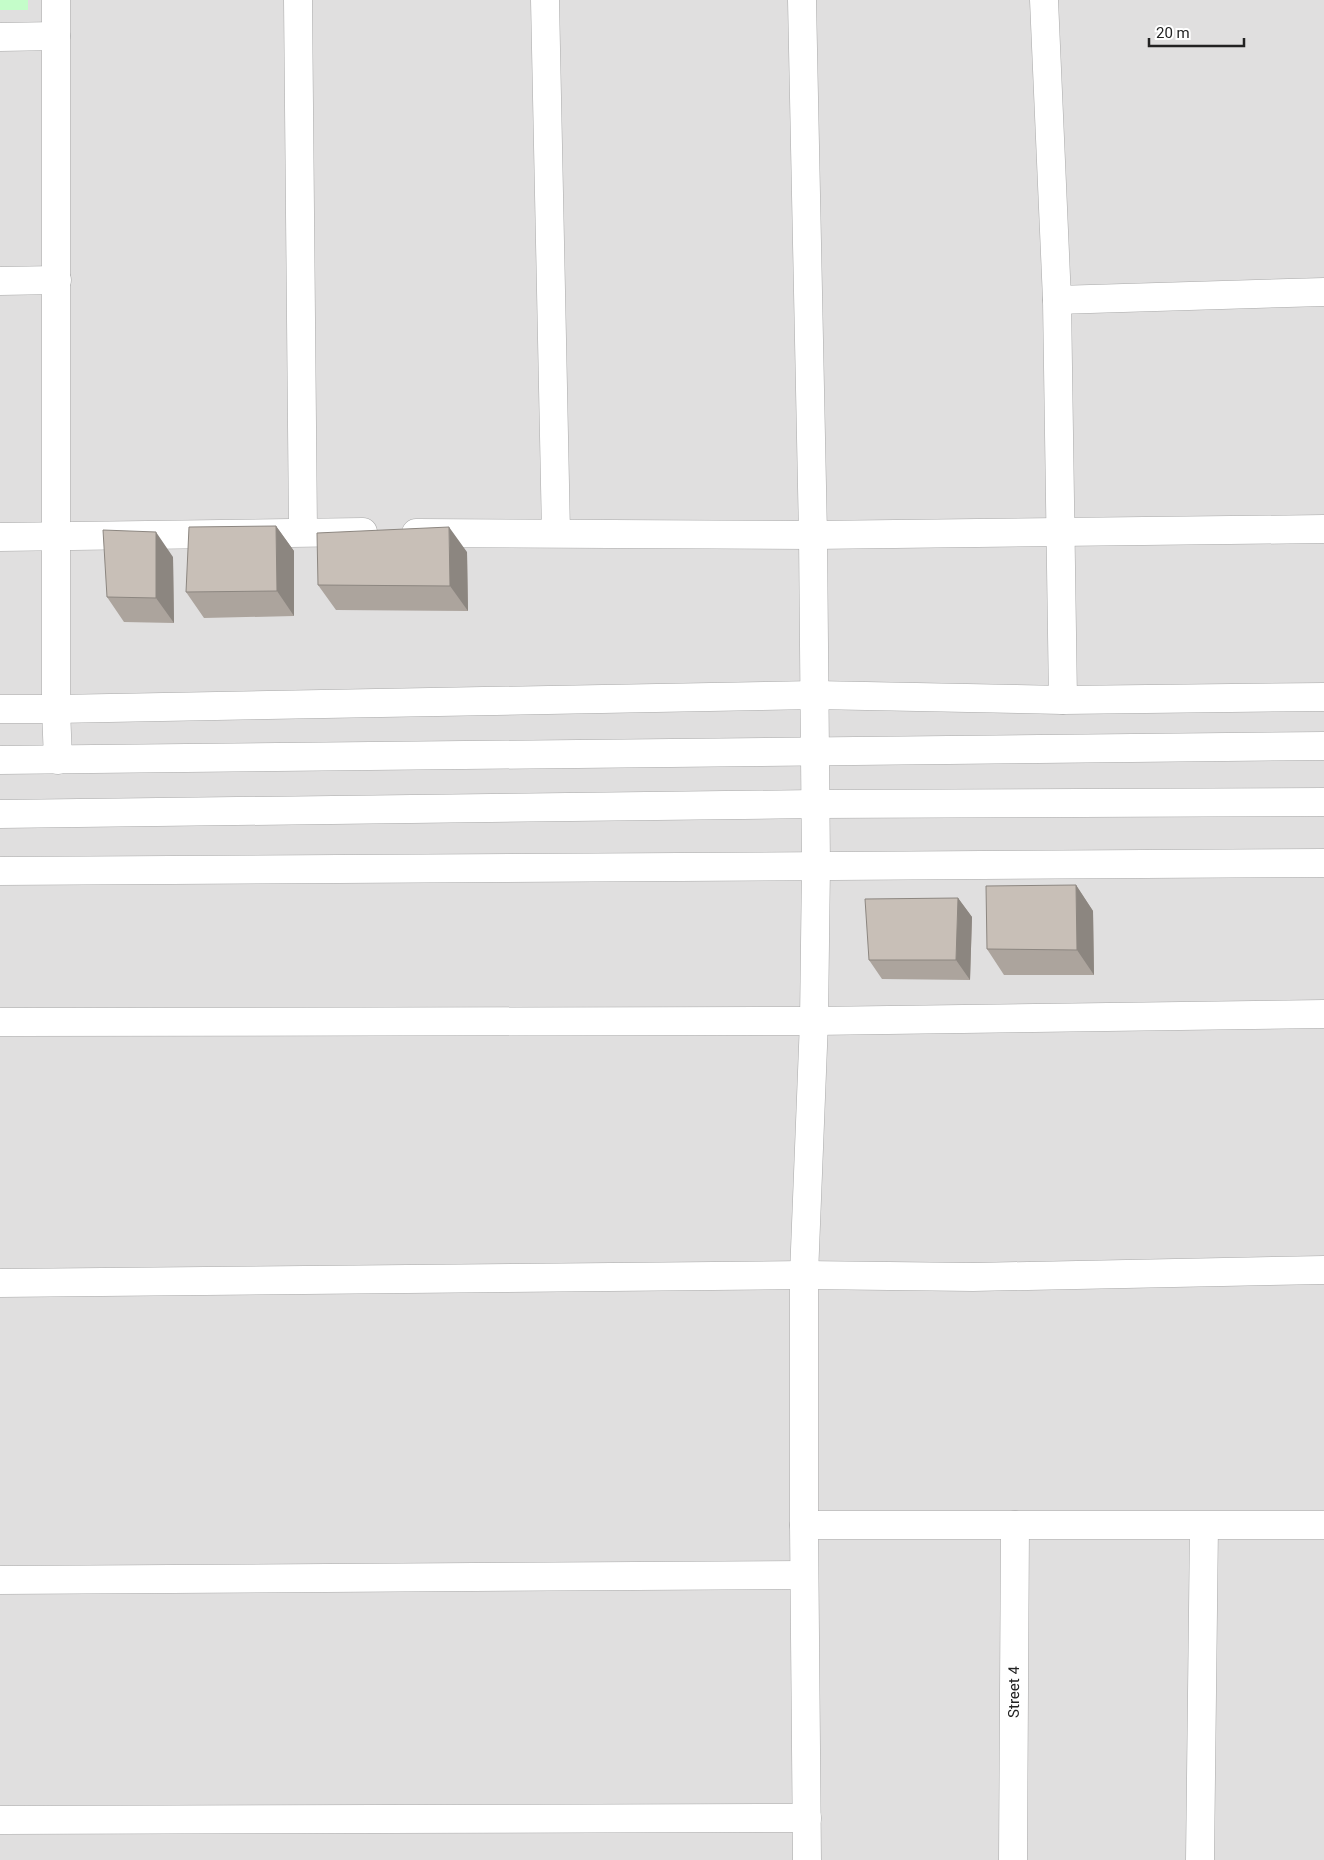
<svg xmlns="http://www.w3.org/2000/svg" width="1324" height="1860" viewBox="0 0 1324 1860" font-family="Roboto,sans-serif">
<rect width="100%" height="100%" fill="#f2efe8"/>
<path fill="#e0dfdf" d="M0 0H1324V1860H0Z"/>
<path fill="#c4fdc9" d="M0 0H28V10H0Z"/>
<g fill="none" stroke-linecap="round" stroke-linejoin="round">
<g stroke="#a9a9a9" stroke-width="29">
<g id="minor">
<path d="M56 0V709L58 760"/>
<path d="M298 0 303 532"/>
<path d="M545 0 556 533"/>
<path d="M802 0 813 535 816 866 814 1021 804 1275V1525L807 1860"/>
<path d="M1044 0 1057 300 1063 700"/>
<path d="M0 37 56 36"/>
<path d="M0 281 57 280"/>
<path d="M1057 300 1324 292"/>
<path d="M416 533 813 535 1324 529"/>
<path d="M0 537 363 532"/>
<path d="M0 709H56L815 695 1063 700 1324 697"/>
<path d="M0 871 1324 863"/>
<path d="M0 1022 814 1021 1324 1014"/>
<path d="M0 1283 804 1275 973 1277 1324 1270"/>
<path d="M804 1525H1324"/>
<path d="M0 1580 804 1575"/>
<path d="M0 1820 807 1818"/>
<path id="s1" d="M1013 1860 1015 1525"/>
<path d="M1200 1860 1204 1526"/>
</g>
</g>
<g stroke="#a9a9a9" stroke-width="29">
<path id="tertiary" d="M0 760 1324 746
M0 814 815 804 1324 802"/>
</g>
<use href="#minor" stroke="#fff" stroke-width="28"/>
<use href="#tertiary" stroke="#fff" stroke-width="28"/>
</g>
<path fill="#aca49d" d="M276 526 294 551V616L204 618 186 592Z
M467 552 468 611 336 610 318 585Z
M173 557 174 623 124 622 107 597Z
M1076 885 1093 911 1094 975H1004L987 949Z
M958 898 972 917 970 980 882 979 869 960Z"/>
<path fill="#8c8680" d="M276 526 294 551V616L277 591Z
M449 527 467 552 468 611 450 586Z
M156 532 173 557 174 623 156 598Z
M1076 885 1093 911 1094 975 1077 950Z
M958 898 972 917 970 980 956 960Z"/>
<path fill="#c8bfb7" stroke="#8c8680" d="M276 526 277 591 186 592 189 527Z
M449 527 450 586 318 585 317 533Z
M103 530 156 532V598L107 597Z
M1076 885 1077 950 987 949 986 886Z
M958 898 956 960H869L865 899Z"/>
<g text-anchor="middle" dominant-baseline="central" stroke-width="4" stroke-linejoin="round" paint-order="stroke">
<g font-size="15" fill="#222" stroke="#fff">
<text stroke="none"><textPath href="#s1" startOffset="168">Street 4</textPath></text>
</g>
</g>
<path d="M1149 38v8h95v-8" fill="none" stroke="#222222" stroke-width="2.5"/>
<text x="1156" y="38" font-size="15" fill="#222222" stroke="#ffffff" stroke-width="4" paint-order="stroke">20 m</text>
</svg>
